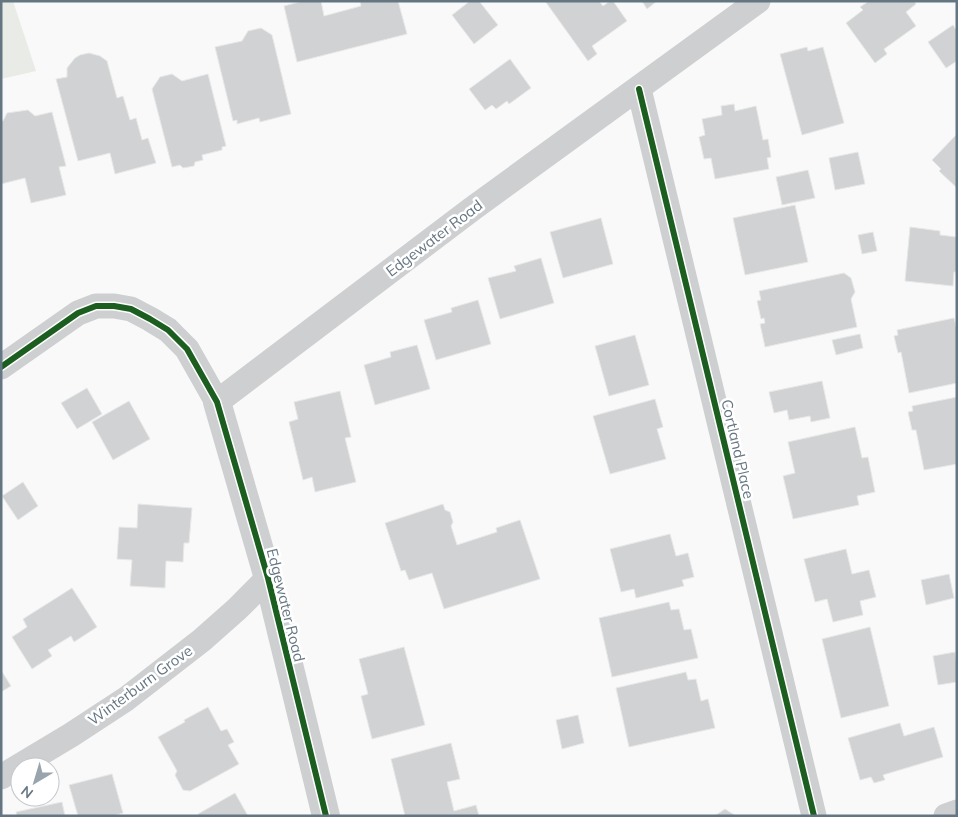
<svg xmlns="http://www.w3.org/2000/svg" width="958" height="817" viewBox="0 0 958 817" font-family="Mulish,sans-serif">
<rect width="100%" height="100%" fill="#f9f9f9"/>
<path fill="#e8ebe6" d="M1 1H13L36 71 1 79Z"/>
<path fill="#d0d2d3" stroke="#e8e8e8" d="M303 1H321L324 16 361 6 360 1H398L407 34 297 62 284 6Z
M470 1H479L498 25 474 44 452 15Z
M545 1H599L603 6 610 1H613L627 21 592 46 597 54 588 61Z
M642 1H657L647 9Z
M869 1H914L916 4 906 12 916 26 884 49 887 54 875 63 846 23 863 10 860 7Z
M953 25 957 31V61L946 68 928 42Z
M261 28 272 35 291 114 260 122 259 118 237 124V120L233 121 215 47 242 41 248 31Z
M807 47 808 51 823 47 844 123 802 135 780 54Z
M89 53 100 56 107 61 117 98 123 96 130 120 136 118 142 140 148 138 156 163 115 174 110 153 78 161 56 79 67 77V68L75 58 80 55Z
M510 59 531 88 509 104 507 101 496 109 492 105 485 110 469 89Z
M172 74 182 81 208 74 226 146 222 147V150L202 155 203 160 195 162 194 166 183 168 180 165 172 167 152 89 160 77Z
M734 104 735 111 756 106 763 140 768 139 771 157 767 158 769 169 715 179 711 158 704 159 699 137 705 135 702 119 722 115 721 106Z
M28 110 35 116 52 112 66 166 59 167 66 195 31 203 25 178 1 184V121H3L7 113Z
M957 134V188L939 171 941 169 932 160Z
M858 152 865 184 835 190 829 158Z
M808 170 815 198 782 205 776 177Z
M795 205 808 262 745 275 733 218Z
M601 218 613 264 563 278 550 232Z
M910 227 940 231V235L957 237V272H954L953 286 905 281Z
M873 232 877 251 862 254 858 235Z
M541 258 554 303 500 319 488 278 516 271 514 266Z
M844 273 851 278 855 292 851 299 857 327 765 347 760 324 765 323 764 318 761 319 757 301 761 300 759 291Z
M478 300 491 344 436 360 424 320 452 312 451 308Z
M954 318 957 330V383L909 393 901 352 898 353 894 336 898 335 897 330Z
M860 334 863 348 836 355 832 340Z
M635 335 649 385 609 396 595 346Z
M417 345 430 389 375 405 364 365 391 357 390 352Z
M822 381 830 418 811 422 810 416 789 420 787 410 774 413 769 392Z
M87 388 102 414 77 429 61 403Z
M340 391 351 437 345 438 356 482 315 492 312 477 303 480 289 422 298 419 294 402Z
M957 397V464L924 470 916 430H912L908 412 913 411 912 406Z
M655 399 663 427 657 429 666 459 610 474 593 416Z
M129 401 150 439 113 460 92 422Z
M855 427 862 458 868 457 875 492 857 496 859 505 793 519 783 476 795 473 788 442Z
M23 482 38 506 18 520 2 496Z
M138 504 192 508 189 543H184L183 562 166 561 165 588 130 586 132 560 117 559 119 527 137 528Z
M443 504 445 510 450 512 453 522 451 526 457 545 497 532 496 528 520 520 540 579 444 609 432 573 409 580 405 570 401 571 385 523Z
M670 534 676 556 688 553 694 577 682 580 684 586 636 598 634 589 621 592 610 549Z
M846 549 852 574 869 570 876 597 860 601 863 615 833 622 827 599 815 602 804 559Z
M949 574 954 598 926 605 921 580Z
M72 588 97 627 74 642 71 636 48 650 52 656 32 669 12 637 27 627 23 619Z
M669 602 671 610 679 609 684 630 691 629 698 658 612 677 599 618Z
M870 627 889 706 841 718 822 639Z
M404 647 425 725 372 739 361 696 368 694 359 659Z
M955 652 957 665V682L938 685 933 656Z
M1 670 11 686 1 692Z
M686 672 688 680 696 679 701 701 708 699 715 728 629 747 616 688Z
M208 707 221 731 227 729 234 742 228 745 239 764 190 791 183 790 175 775 177 771 158 737 185 722 184 720Z
M578 715 584 743 562 749 556 720Z
M900 723 904 736 934 727 943 757 883 775 885 780 874 783 871 777 860 780 848 738Z
M451 743 460 779 447 782 454 811 476 805 479 816H405L391 759Z
M112 774 123 813 113 816H78L69 785Z
M235 793 248 816H199L198 814Z
M62 802 65 816H17L16 812Z
M725 809 736 816H712L716 815Z"/>
<g fill="none" stroke-linecap="round" stroke-linejoin="round">
<path stroke="#cecfd0" stroke-width="25" d="M639 89 814 816
M1 367 78 313 96 306H114L131 309 150 319 168 330 187 349 217 402 472 209 758 1
M1 777 71 735 126 699 202 640 237 609 268 578
M946 816 957 812"/>
<path stroke="#cecfd0" stroke-width="28" d="M217 402 268 578 326 816"/>
<g stroke="#fff" stroke-width="9">
<path id="cycleway" d="M639 89 814 816
M1 367 78 313 96 306H114L131 309 150 319 168 330 187 349 217 402 268 578 326 816"/>
</g>
<use href="#cycleway" stroke="#1b5e20" stroke-width="6"/>
</g>
<g text-anchor="middle" dominant-baseline="central" stroke-width="5" stroke-linejoin="round" paint-order="stroke">
<g font-size="15" fill="#657683" stroke="#fff">
<text transform="translate(434 238) rotate(-37)">Edgewater Road</text>
<text transform="translate(738 449) rotate(77)">Cortland Place</text>
<text transform="translate(286 605) rotate(76)">Edgewater Road</text>
<text transform="translate(140 685) rotate(-36)">Winterburn Grove</text>
</g>
</g>
<rect width="958" height="817" fill="none" stroke="#657683" stroke-width="5"/>
<g transform="translate(35 782) rotate(218)"><circle r="24" fill="#ffffff" stroke="#c1c8cd"/>
<path d="M0-4L9 19L0 12L-9 19Z" fill="#99a4ac"/>
<text y="-8" font-size="14" font-weight="bold" text-anchor="middle" fill="#657683">N</text>
</g>
</svg>
